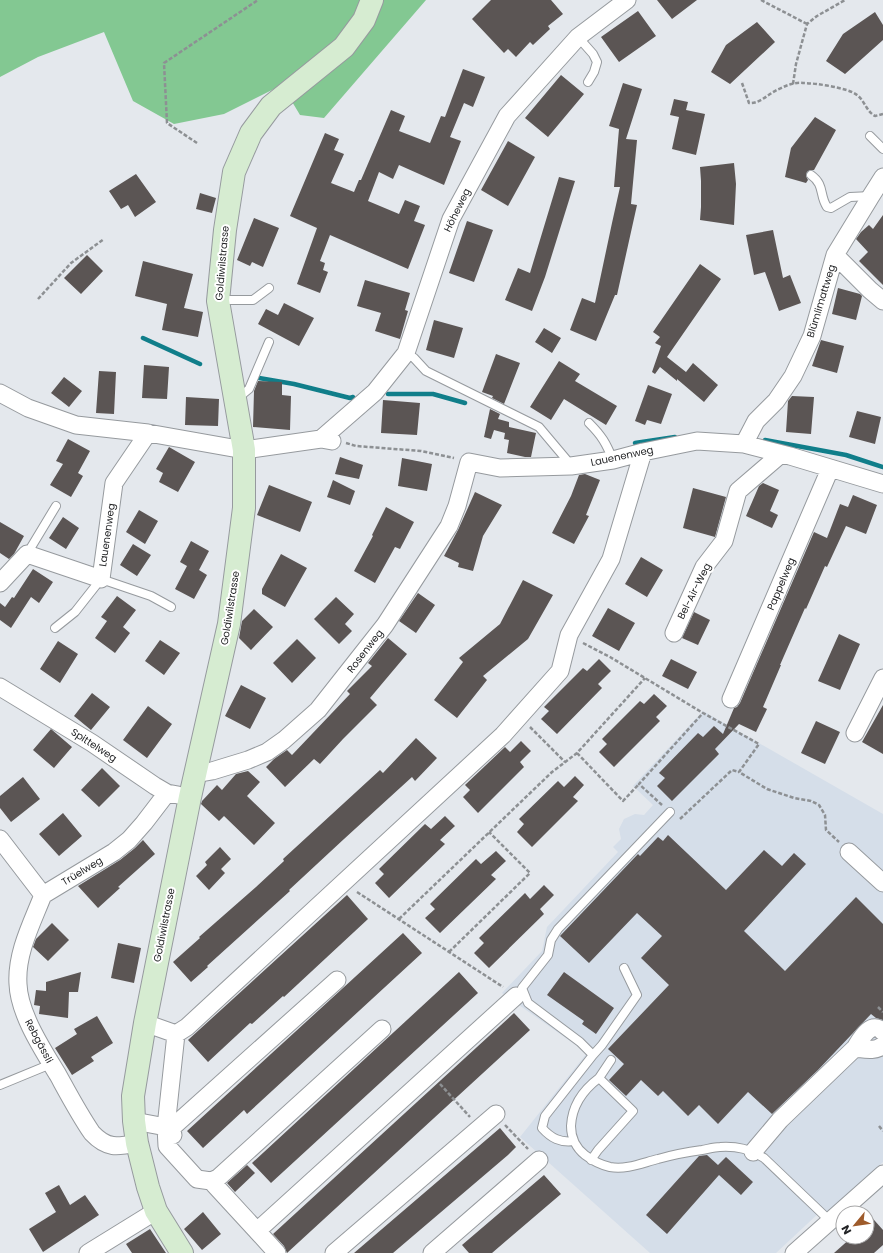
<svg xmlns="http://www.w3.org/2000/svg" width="883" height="1253" viewBox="0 0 883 1253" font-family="Poppins,sans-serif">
<rect width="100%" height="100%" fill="#e4e8ed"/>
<path fill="#d5dee9" d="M703 711 883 814V1162L826 1214 821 1211 776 1253H650L520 1137 587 1053 502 993 542 951 547 927 618 852 613 847 621 839 619 829 624 819 635 814 644 815 653 805 633 786Z"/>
<path fill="#83c892" d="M0 0H426L324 118 300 115 282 85 224 114 174 124 133 101 104 32 38 57 0 77Z"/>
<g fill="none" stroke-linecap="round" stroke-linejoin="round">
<path stroke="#107e8a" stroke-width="4.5" d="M143 338 200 364
M259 378 294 384 350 398 353 397
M388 394H433L465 403
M765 440 846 455 883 467
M635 443 675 437"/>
</g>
<path fill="#5b5554" d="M491 0H551L563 14 548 26 550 29 533 45 530 42 516 57 508 49 504 53 472 19Z
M657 0H697L672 19Z
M638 11 656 36 619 62 601 37Z
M875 12 883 25V40L845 74 826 61 843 34Z
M757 22 775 42 730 84 711 72 726 45Z
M463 69 485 77 473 107 464 103 450 137 461 141 444 185 399 165 393 179 379 172 368 201 399 214 405 200 420 206 414 221 425 225 408 269 330 235 320 261 325 263 323 270 328 272 320 293 297 284 317 228 290 216 325 133 339 139 334 150 344 154 331 183 354 192 359 180H361L391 110 405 116 399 131 430 143 441 116 445 117Z
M561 75 584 94 548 137 525 118Z
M623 83 642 89 626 139 637 140 631 204 637 205 617 295H615L596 341 570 330 582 298 595 303 612 223 620 187H614L619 129 609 126Z
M674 99 688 102 686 110 705 114 696 155 672 149 679 117 670 115Z
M815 117 836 130 814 170H810L807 172 806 176 808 180 806 183 785 177 791 148Z
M508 141 535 157 508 206 481 190Z
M734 163 736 184 734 225 700 220 701 207V181L700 167Z
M136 174 156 202 135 217 128 205 121 209 109 191Z
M559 177 575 181 545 277 532 311 505 300 518 268 530 273Z
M200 193 216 198 212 213 196 209Z
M883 215V285L859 261 868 252 856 239 861 232 869 225 873 229Z
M254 218 279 228 263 267 252 262 250 266 237 260Z
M467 221 493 230 474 282 449 273Z
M773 230 783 278 790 275 801 303 779 311 765 272 754 275 746 235Z
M87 255 103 271 81 294 64 278Z
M143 261 193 274 184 308 203 312 198 337 162 330 167 304 135 296Z
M700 264 721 279 667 357 686 372 693 363 718 385 704 402 677 379V381L660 367 655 374 652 372 661 346 655 343 660 337 653 332Z
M365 280 410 293 405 310 408 311 400 339 375 331 381 313 357 306Z
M838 288 860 294 862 296 856 320 832 314Z
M284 303 314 318 299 346 258 324 266 309 278 315Z
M434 320 463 328 454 358 426 350Z
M544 328 561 338 552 353 535 342Z
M821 340 844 346 837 373 812 366Z
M496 354 520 363 504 404 492 398 493 396 482 392Z
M559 361 580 374 575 381 617 406 606 425 564 399 551 420 530 407Z
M144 365 169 367 167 399 142 398Z
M99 371 116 372 114 414 96 413Z
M64 377 82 391 69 407 51 393Z
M258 381 282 382V395L291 396 290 430 253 427 254 391Z
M648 385 672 394 661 424 647 420 645 425 635 421Z
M792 396 814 397 811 434 786 432 788 401Z
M186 397 219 399 218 426 185 425Z
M383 400 420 403 417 435 381 433Z
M490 409 500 414 498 419 509 422V427L536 433 531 457H525L507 453 509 440 504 439 505 433 494 430 491 439 484 437Z
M857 411 881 417 875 444 849 437Z
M68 439 90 451 78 473 83 476 71 497 50 485 63 464 56 461Z
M169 447 195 462 178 492 159 482 163 473 156 469Z
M340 457 363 465 359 479 335 474Z
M402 458 432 464 427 491 398 486Z
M585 474 600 480 586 515 589 516 574 544 552 533 571 496 579 475Z
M333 480 355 491 350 505 327 497Z
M763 483 779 490 770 511 778 515 772 528 746 516 759 486Z
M269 485 312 502 300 532 257 515Z
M693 488 726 497 715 537 683 528Z
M475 492 502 505 483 536 473 571 458 567 459 563 444 556 458 530Z
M853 495 877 505 866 534 846 526 827 567 825 566 806 609 805 608 780 665H781L763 707 767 709 756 732 739 724 715 749 719 754 672 801 657 786 665 778 659 773 698 733 703 737 714 726 723 734 734 708 737 707 740 703 814 532 827 538 840 504 848 507Z
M386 507 414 522 400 549 395 547 375 583 354 571 373 536 372 535Z
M139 510 158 521 145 544 126 532Z
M63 517 79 528 66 549 49 538Z
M0 522 24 536 14 554 9 559 0 553Z
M191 541 209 551 199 570 207 575 194 599 175 589 187 566 180 562Z
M133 544 151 555 137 576 120 565Z
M281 554 307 568 285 607 262 594V589Z
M641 557 663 570 647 597 625 584Z
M33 569 53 582 39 603 31 597 11 628 0 620V603L5 607 12 597 14 598Z
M523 580 553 595 528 639 483 676 487 680 457 718 434 700 463 662 459 658 500 624Z
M418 593 435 605 416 633 399 621Z
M117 596 136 610 123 627 130 633 115 653 95 638 107 621 101 617Z
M336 597 354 614 345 624 352 631 339 644 314 619Z
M608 608 635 623 619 651 592 636Z
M254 609 273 627 251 650 239 638 242 621Z
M694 612 710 620 698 645 682 638Z
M839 634 860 644 840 690 818 681Z
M388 638 407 654 370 698 377 705 343 739 320 764 314 759 285 787 266 767 274 759 287 750 292 755 350 694 347 691 372 666 368 663Z
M297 639 316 658 292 683 273 663Z
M160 640 180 653 164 675 145 661Z
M58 641 78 654 60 683 40 669Z
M599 659 611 671 598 684 602 688 557 734 541 719 549 711 544 707 583 668 587 671Z
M671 659 697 672 688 689 662 676Z
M241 685 266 698 250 729 225 716Z
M92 693 110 707 91 730 74 716Z
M654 694 667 706 656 717 660 721 614 767 599 752 607 744 602 739 640 701 644 704Z
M883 705V754L862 742Z
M148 706 172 724 147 758 123 740Z
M816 721 840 732 825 764 801 753Z
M51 729 72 747 54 768 33 750Z
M416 738 437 758 415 781 412 777 344 839 289 890 290 891 207 966 208 967 191 982 173 962 200 938 199 937 256 887 284 861 283 859 380 770 383 773Z
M521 741 531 751 520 762 524 767 478 813 463 797 470 790 465 785 505 747 510 752Z
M102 768 120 786 99 807 81 790Z
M248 771 260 782 247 796 275 823 254 845 224 816 219 821 201 804 202 801 217 785 222 790 236 774Z
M575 776 584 785 573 797 578 801 532 847 517 832 524 824 519 819 558 781 564 787Z
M23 777 40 799 11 822 0 808V796Z
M63 813 82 836 59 856 39 834Z
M445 816 455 826 440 840 445 844 389 898 375 883 384 874 379 869 425 824 431 829Z
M668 835 726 890 764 850 782 866 794 853 806 864 744 931 785 971 856 897 883 924V1020L876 1018 871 1014 818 1070 772 1114 748 1092 718 1124 699 1105 688 1116 663 1091 658 1096 641 1080 626 1096 609 1080 624 1064 608 1049 669 985 641 958 662 936 637 913 589 963 560 936 638 854 640 856 658 837 663 841Z
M143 840 155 854 118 887 120 888 98 908 78 886 120 860 135 848Z
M220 847 231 859 221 869 225 873 209 890 196 876 207 865 205 862Z
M496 851 506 861 491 875 496 879 440 933 425 918 435 909 430 904 476 859 481 864Z
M544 885 554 895 540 909 544 914 489 968 474 953 484 943 479 938 525 893 530 899Z
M347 895 368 919 284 997 283 996 252 1024 250 1023 208 1062 188 1040Z
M52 923 69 940 48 961 33 947 36 939Z
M403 933 422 953 247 1114 244 1110 203 1148 187 1131Z
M118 943 141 948 134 983 111 978Z
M81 972 78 992H69L68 1018 39 1014 40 1006 34 1005 36 990 46 991V982Z
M459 972 478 993 271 1183 252 1163Z
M564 972 614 1008 596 1034 582 1024 584 1021 547 995Z
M514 1013 530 1030 287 1253 284 1246 273 1234Z
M97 1016 113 1043 91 1057 94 1061 72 1075 55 1048 77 1034 74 1029Z
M500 1128 516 1147 508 1155 393 1253H354Z
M707 1155 718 1165 726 1157 753 1182 741 1195 719 1175 667 1234 646 1215 699 1156Z
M247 1165 255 1173 235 1192 227 1183Z
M544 1175 561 1194 492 1253H469L462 1245Z
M59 1185 70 1205 85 1195 99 1215 43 1252 29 1229 56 1212 45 1193Z
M203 1212 221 1234 202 1250 184 1229Z
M867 1212 883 1230V1245L874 1253H834L852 1237H867Z
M150 1229 166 1253H132L126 1244Z"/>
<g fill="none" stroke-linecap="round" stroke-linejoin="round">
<g stroke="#969a9e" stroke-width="10">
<path id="lane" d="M578 37 593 54 597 62 594 72 588 82
M870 136 883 149
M811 175C825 185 819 195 827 207L831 208 850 197 871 196
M218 300H253L269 288
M406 353 414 358 426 371 539 427 571 465
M238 398 249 389 269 342
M589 423C602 436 606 443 613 460
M27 554 56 506
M55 628 75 612 101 579 151 596 171 607
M593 1055 602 1045 637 995 624 968
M599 1078 611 1060
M0 1085 51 1064
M574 1141C560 1143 551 1138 542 1128L545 1116 593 1055 580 1042 528 1003 522 988 548 955 551 940 558 929 670 812
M591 1160 598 1150 633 1111 599 1078C583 1090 572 1106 571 1126 571 1137 576 1148 585 1155 593 1161 601 1165 610 1167 626 1170 642 1163 658 1159 672 1155 687 1152 702 1150 708 1149 714 1147 720 1147 738 1146 749 1149 764 1158L829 1220"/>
</g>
<g stroke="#969a9e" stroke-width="19">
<path id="street" d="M835 255 870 290 883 301
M0 393 28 408 76 425 148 433 244 450 321 439 332 441
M321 439 375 392 406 353 451 219 507 116 578 37 627 0
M744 444 756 421 776 401 793 376 812 336 835 255 871 196 883 177
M0 583 27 554 101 579 114 483 148 433
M674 633 704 567 724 541 738 491 781 454
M0 687 92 743 155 786 167 793 178 795
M731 699 830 469
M855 733 883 678
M195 774 212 771 248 760 267 752 284 740 318 710 385 625 449 526 457 506 469 462 500 468 571 466 613 460 643 452 697 441 744 444 790 456 883 484
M0 839 43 895 114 852 129 840 144 823 167 793
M849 852 883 883
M43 895C32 923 16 953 18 984 19 1014 43 1050 58 1075 69 1095 79 1114 92 1133 107 1149 117 1147 137 1143
M145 1023 176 1034 166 1127 173 1135
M176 1034 187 1027 503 735 560 671 569 635 611 559 643 452
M855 1048C864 1049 876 1052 883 1045
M134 1121 166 1127 167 1146 197 1179 211 1181 257 1231 516 996
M166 1127 175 1125 337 980
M753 1152 780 1120 855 1048C860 1040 871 1019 883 1032
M211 1181 218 1178 382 1029
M257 1231 277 1253
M88 1253 156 1211
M334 1253 496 1114
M432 1253 539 1160
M794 1253 883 1174"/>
</g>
<g stroke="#969a9e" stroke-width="24">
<path id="secondary" d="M182 1253 156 1211 148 1187 137 1143 134 1121 133 1096 145 1023 190 797 229 624 244 508V450L218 301 225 230 234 172 251 133 271 106 344 47 364 20 372 0"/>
</g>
<path stroke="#8d9093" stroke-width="2.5" stroke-dasharray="4 2" stroke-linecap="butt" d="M761 0 807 24
M742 83 749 103C760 104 769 93 779 89 787 85 795 82 803 83 815 83 849 88 857 95 865 101 866 111 875 116L883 114
M793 84 796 64 807 24 817 16 845 0
M197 143 167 123 164 63 258 0
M38 299 71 263 104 239
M346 443 356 446 421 451 454 458
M583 643 610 657 703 713 759 744 739 772 767 789 794 798 811 801 819 805 825 815 826 830 839 842
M530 727 565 762
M577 753 623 801 639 784
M662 805 639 784 703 713
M680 819 732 770 739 772
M357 892 503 987
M399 919 552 772 577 753 645 678
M449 952 530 873 489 832
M878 1007 883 1012
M440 1084 470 1117
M505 1125 528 1149
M879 1126 883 1131"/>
<use href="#lane" stroke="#fff" stroke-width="8"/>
<use href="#street" stroke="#fff" stroke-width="17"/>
<use href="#secondary" stroke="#d6ecd1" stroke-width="22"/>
</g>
<g text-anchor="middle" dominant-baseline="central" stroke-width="4" stroke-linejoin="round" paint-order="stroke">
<g font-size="10" fill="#232426" stroke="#fff">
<text transform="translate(457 210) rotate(-64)">Höheweg</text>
<text transform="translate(222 263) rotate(-85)">Goldiwilstrasse</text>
<text transform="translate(821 301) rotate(-73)">Blümlimattweg</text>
<text transform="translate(622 456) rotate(-12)">Lauenenweg</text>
<text transform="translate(107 535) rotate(-82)">Lauenenweg</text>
<text transform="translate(781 584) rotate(-67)">Pappelweg</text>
<text transform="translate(694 591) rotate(-63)">Bel-Air-Weg</text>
<text transform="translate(230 608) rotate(-81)">Goldiwilstrasse</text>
<text transform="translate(365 651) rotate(-52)">Rosenweg</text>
<text transform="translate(94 745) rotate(33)">Spittelweg</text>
<text transform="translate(82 871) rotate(-31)">Trüelweg</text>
<text transform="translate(164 925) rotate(-79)">Goldiwilstrasse</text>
<text transform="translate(39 1041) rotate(62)">Rebgässli</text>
</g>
</g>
<g transform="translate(855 1225) rotate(241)"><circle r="19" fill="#ffffff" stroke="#a7a7a8"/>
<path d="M0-3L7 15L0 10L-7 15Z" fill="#9e5b2b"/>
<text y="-6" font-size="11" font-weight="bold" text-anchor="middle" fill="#232426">N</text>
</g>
</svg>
